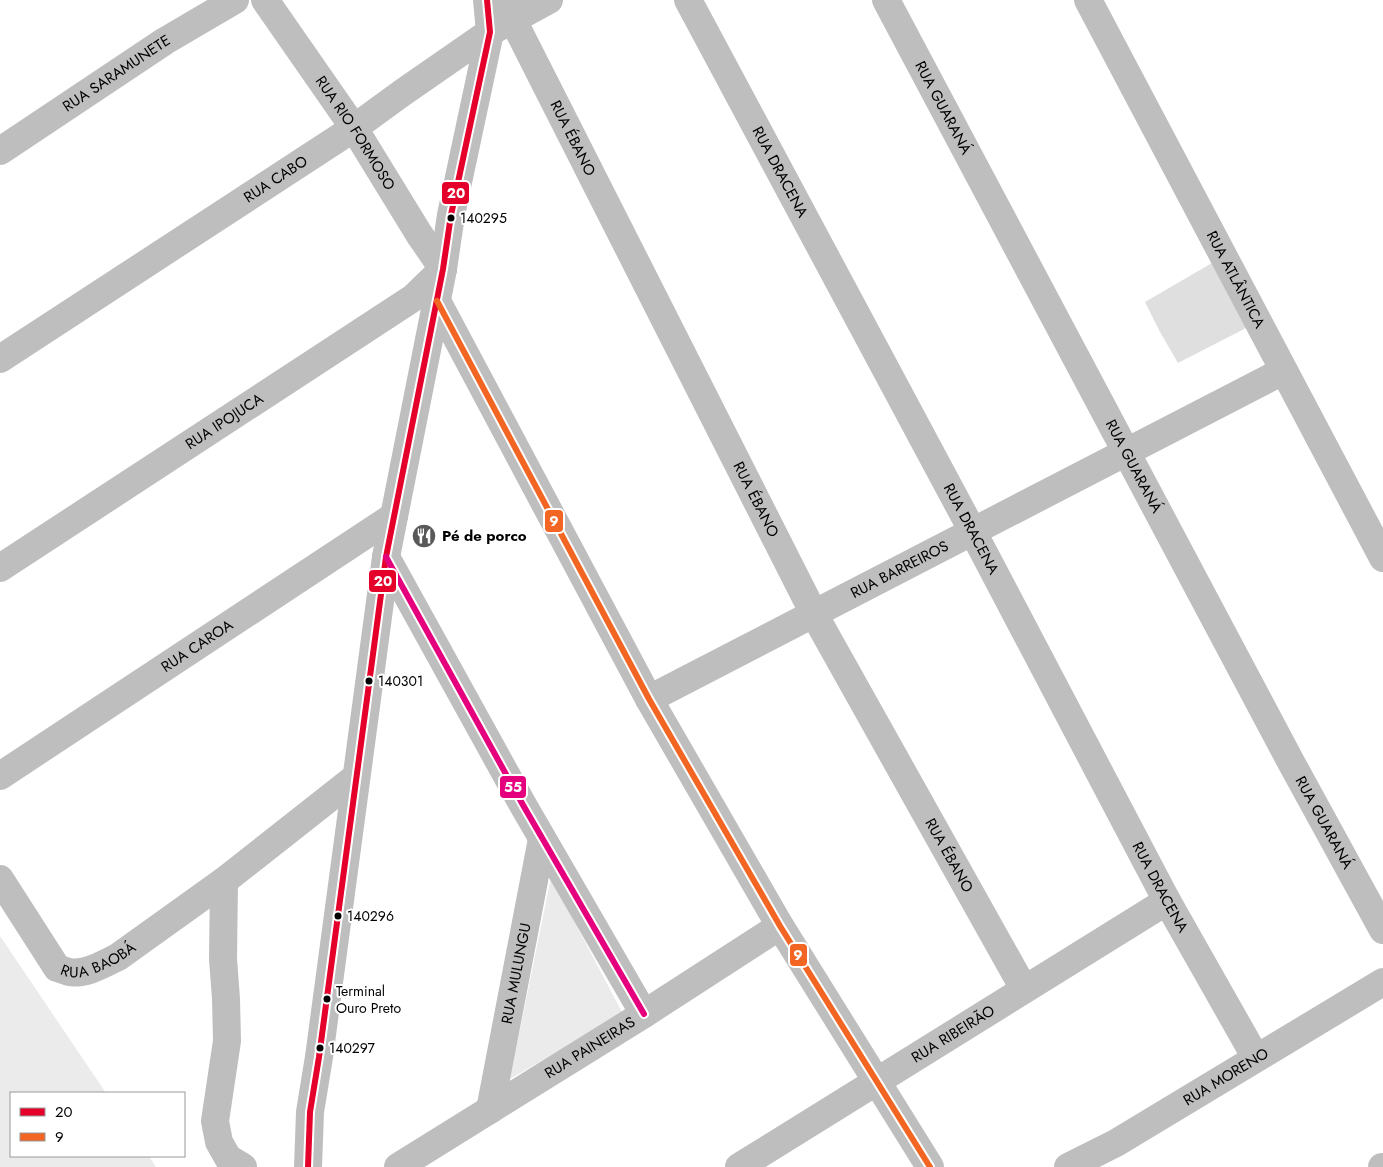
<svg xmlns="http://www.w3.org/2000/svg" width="1383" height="1167" viewBox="0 0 1383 1167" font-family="Jost,sans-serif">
<rect width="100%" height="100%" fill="#fff"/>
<path fill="#ebebeb" d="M551 877 623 1014 510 1079Z
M0 936 106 1093H11V1156H149L156 1167H0Z"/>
<path fill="#dfdfdf" d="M1212 263 1246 328 1178 363 1160 332 1145 302Z"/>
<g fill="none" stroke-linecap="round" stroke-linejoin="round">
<g stroke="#bebebe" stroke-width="28">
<path id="s1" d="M265 0 354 128 419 234 443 269"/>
<path id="s2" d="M505 0 513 20 814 614 1024 989"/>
<path id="s3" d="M688 0 973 532 1167 901 1256 1058"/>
<path id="s4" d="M886 0 1292 764 1383 930"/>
<path id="s5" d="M1088 0 1383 558"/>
<path id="s6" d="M0 151 165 41 235 0"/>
<path d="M437 301 649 699 780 926 930 1167"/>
<path id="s7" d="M0 359 354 128 402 93 490 32 549 0"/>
<path d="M386 557 523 805 644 1014"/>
<path id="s8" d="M0 568 413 298 443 269"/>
<path id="s9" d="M649 699 1283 371"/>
<path id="s10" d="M0 776 394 516"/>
<path id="s11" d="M0 879 57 968C61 969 65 971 69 972 86 975 103 964 118 957L224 881 356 777"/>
<path d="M224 881 223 959 226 999 227 1041 215 1121 219 1142 228 1158 243 1167"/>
<path id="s12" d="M490 1110 542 839"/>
<path d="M308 1167 310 1112 319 1057 386 557 443 269 451 215 490 32 487 0"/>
<path id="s13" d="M398 1167 644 1014 780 926"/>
<path id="s14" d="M739 1167 1167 901"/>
<path id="s15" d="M1068 1167 1116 1143 1383 982"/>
<path d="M1382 1167H1383"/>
</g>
<g stroke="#fff" stroke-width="10">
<path id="bus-1" d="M308 1167 310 1112 319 1057 386 557 443 269 451 215 490 32 487 0"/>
</g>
<g stroke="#fff" stroke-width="10">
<path id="bus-2" d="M437 301 649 699 780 926 930 1167"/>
</g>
<g stroke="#fff" stroke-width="10">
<path id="bus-3" d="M386 557 523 805 644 1014"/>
</g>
<use href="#bus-1" stroke="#e4002b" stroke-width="6"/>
<use href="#bus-2" stroke="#f26522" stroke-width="6"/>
<use href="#bus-3" stroke="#e5007d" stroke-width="6"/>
</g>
<defs>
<g id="restaurant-disc" transform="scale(1.25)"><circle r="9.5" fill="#595959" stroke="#fff"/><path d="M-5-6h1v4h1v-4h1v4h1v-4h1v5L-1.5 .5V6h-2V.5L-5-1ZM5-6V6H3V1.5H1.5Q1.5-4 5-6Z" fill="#fff"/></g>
</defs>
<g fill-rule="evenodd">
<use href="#restaurant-disc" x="424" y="536"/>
</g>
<g fill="#000" stroke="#fff" stroke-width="2">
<circle cx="451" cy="218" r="4.5"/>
<circle cx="369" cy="681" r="4.5"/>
<circle cx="338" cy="916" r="4.5"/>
<circle cx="327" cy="999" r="4.5"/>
<circle cx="320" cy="1048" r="4.5"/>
</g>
<g text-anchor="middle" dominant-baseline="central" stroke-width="4" stroke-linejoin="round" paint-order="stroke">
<g font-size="14" fill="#000" stroke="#fff" text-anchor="start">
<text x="460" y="218">140295</text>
<text x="378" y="681">140301</text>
<text x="347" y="916">140296</text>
<text x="336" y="991">Terminal<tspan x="336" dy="17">Ouro Preto</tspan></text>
<text x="329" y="1048">140297</text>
</g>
<g font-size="15" fill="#000" stroke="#fff">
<text stroke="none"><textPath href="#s6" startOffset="140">RUA SARAMUNETE</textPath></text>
<text stroke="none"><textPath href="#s4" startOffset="122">RUA GUARANÁ</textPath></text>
<text stroke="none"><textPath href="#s1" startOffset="161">RUA RIO FORMOSO</textPath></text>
<text stroke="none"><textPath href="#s2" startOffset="154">RUA ÉBANO</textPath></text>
<text stroke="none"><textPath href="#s3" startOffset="195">RUA DRACENA</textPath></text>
<text stroke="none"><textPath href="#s7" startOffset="329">RUA CABO</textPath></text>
<text stroke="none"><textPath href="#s5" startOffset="316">RUA ATLÂNTICA</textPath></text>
<text stroke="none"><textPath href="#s8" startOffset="268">RUA IPOJUCA</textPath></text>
<text stroke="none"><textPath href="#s4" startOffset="528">RUA GUARANÁ</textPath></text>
<text stroke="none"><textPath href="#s2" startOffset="559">RUA ÉBANO</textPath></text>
<text stroke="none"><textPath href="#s3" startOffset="600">RUA DRACENA</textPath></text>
<text stroke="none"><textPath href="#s9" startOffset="282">RUA BARREIROS</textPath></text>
<text stroke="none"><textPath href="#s10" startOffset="236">RUA CAROA</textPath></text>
<text stroke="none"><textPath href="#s4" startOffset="932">RUA GUARANÁ</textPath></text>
<text stroke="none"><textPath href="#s2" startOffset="964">RUA ÉBANO</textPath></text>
<text stroke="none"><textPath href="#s3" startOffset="1005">RUA DRACENA</textPath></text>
<text stroke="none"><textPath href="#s11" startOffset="150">RUA BAOBÁ</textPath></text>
<text stroke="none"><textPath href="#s12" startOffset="139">RUA MULUNGU</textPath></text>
<text stroke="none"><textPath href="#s14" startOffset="252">RUA RIBEIRÃO</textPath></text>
<text stroke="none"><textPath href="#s13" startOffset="226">RUA PAINEIRAS</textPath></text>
<text stroke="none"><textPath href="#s15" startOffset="182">RUA MORENO</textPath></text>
</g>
<g font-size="15" font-weight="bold" fill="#000" stroke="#fff" text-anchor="start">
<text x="442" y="536">Pé de porco</text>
</g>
</g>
<g stroke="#fff" stroke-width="2">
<rect x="441" y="181" width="29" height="24" rx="5" fill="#e4002b"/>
<rect x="544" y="509" width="20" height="24" rx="5" fill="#f26522"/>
<rect x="368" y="569" width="29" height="24" rx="5" fill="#e4002b"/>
<rect x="499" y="775" width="28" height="24" rx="5" fill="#e5007d"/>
<rect x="789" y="943" width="19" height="24" rx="5" fill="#f26522"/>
</g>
<g font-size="14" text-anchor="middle" font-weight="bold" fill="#fff">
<text x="456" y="198">20</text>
<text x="554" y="526">9</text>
<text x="383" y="586">20</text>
<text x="513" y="792">55</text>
<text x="798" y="960">9</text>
</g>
<rect x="10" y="1092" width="175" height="65" fill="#ffffff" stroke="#999999"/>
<rect x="20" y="1108" width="25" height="8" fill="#e4002b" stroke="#999999"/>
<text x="55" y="1117" font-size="15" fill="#000000">20</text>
<rect x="20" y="1133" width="25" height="8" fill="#f26522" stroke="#999999"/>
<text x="55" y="1142" font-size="15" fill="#000000">9</text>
</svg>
